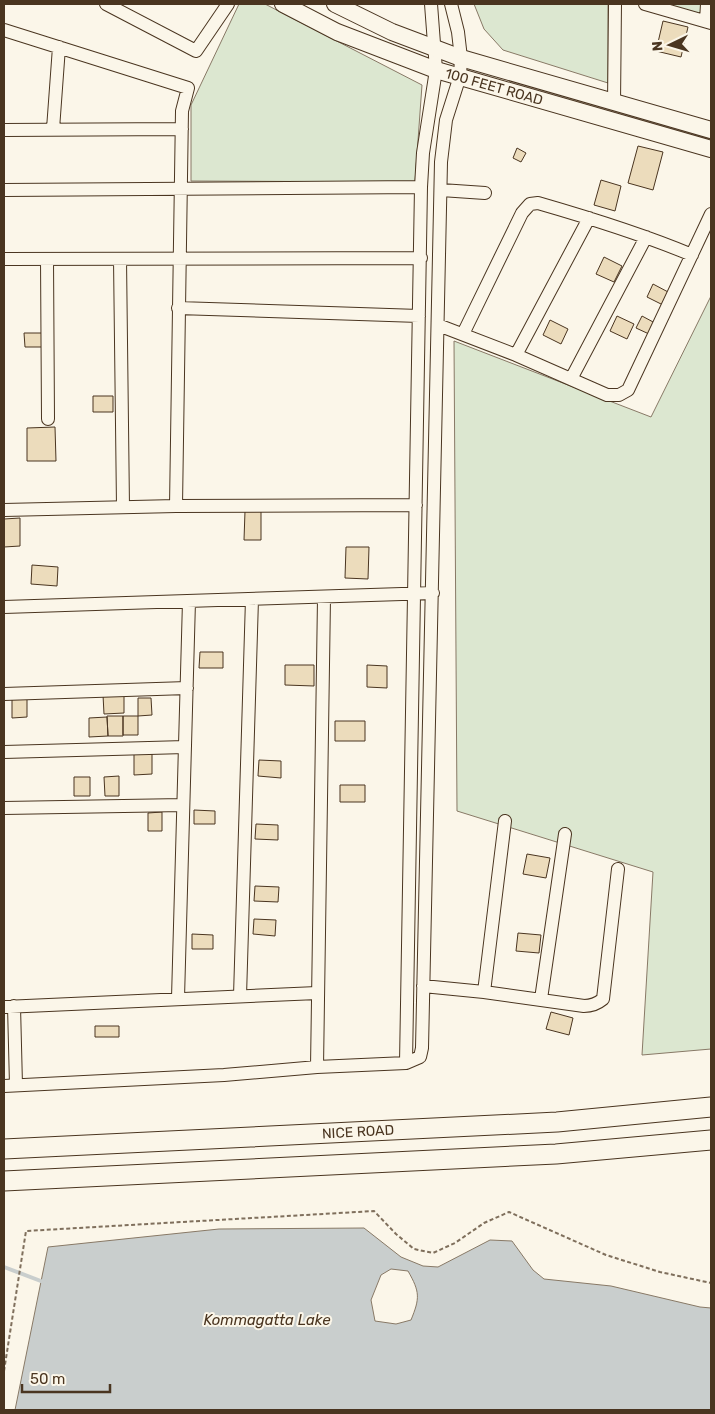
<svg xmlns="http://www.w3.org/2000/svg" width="715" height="1414" viewBox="0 0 715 1414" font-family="Rubik,sans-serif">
<rect width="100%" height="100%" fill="#fbf6e9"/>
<path fill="#dce7d0" stroke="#887966" d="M239 4H265L422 85 415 182 191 181V105Z
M474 4H608V83L503 50 484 29Z
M666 4H702V15Z
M711 296V1049L642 1055 653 872 457 811 454 341 651 417Z"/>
<path fill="#c9cecd" stroke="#887966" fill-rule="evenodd" d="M364 1228 401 1257 423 1266 438 1267 490 1240 512 1241 533 1270 544 1279 611 1286 700 1307 711 1308V1410H15L48 1247 219 1229ZM391 1269 408 1271C420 1292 420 1298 411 1320L396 1324 375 1321 371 1300 381 1275Z"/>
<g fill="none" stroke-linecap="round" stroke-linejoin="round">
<path stroke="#c9cecd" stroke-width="4" d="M4 1267 46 1283"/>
</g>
<path fill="#ecdcbc" stroke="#4a3520" d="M663 21 688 27 681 57 656 51Z
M638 146 663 152 653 190 628 183Z
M517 148 526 153 521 162 513 158Z
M601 180 621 186 615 211 594 205Z
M604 257 622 266 614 282 596 274Z
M653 284 670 293 663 305 647 297Z
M617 316 634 324 627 339 610 331Z
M642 316 655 323 649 334 636 328Z
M550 320 568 329 561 344 543 335Z
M24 333H45V347H25Z
M93 396H113V412H93Z
M55 427 56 461H27V428Z
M245 511H261V540H244Z
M20 518V546L4 547V519Z
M346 547H369L368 579 345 578Z
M32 565 58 567 57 586 31 584Z
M200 652H223V668H199Z
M285 665H314V686L285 685Z
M367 665 387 666V688L367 687Z
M103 695H124V713L104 714Z
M138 698H151L152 715 138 716Z
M12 699H27V717L12 718Z
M107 716H123V736H108Z
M123 716H138V735H123Z
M107 717 108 736 89 737V718Z
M335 721H365V741H335Z
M134 754H152V774L134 775Z
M259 760 281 761V778L258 776Z
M119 776V796H105L104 777Z
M74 777H90V796H74Z
M340 785H365V802H340Z
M194 810 215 811V824H194Z
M162 812V831H148V813Z
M256 824 278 825V840L255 839Z
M527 854 550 858 546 878 523 874Z
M255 886 279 887 278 902 254 901Z
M254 919 276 920 275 936 253 934Z
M518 933 541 935 539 953 516 951Z
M192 934 213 935V949H192Z
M551 1012 573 1018 569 1035 546 1029Z
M95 1026H119V1037H95Z"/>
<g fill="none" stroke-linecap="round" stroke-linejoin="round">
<g stroke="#4a3520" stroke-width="14">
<path id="minor" d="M106 4 196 51 228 4
M645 4 711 23
M706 21 707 4
M4 30 188 88 182 111 176 506
M614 103 615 4
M53 129 59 47
M4 130 182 129
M4 190 421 187
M441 190 485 193
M4 259 421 258
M47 259 48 419
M120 259 123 507
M178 308 419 316
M438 325 516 355 607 395H619L628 390 711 214
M463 334 522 213 530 204 538 203C590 218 642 234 692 255
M516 355 589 218
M571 379 646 237
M4 510 176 506 416 505
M4 607 433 593
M4 694 187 688
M4 752 185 747
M4 808 183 805
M423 986 484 992 584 1006C592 1006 597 1004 603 999L618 869
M484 992 505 821
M240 996 252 599
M178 998 189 601
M541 999 565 834
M14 1006 16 1085
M4 1007 317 993
M406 1063 421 187 423 153 436 70 431 4
M317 1067 324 598
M4 1086 224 1075 317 1067 406 1063 420 1057 422 1048 441 162 446 120 460 76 461 58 458 32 451 4"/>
</g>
<g stroke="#4a3520" stroke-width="18">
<path id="major" d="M283 4 337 32 436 70 711 149
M335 4 392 32 461 58 711 130"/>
</g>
<g stroke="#4a3520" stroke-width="21">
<path id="highway" d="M4 1149 557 1122 711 1107
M4 1181 556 1154 711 1140"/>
</g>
<path stroke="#7f6f5c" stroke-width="2" stroke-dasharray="4 2.5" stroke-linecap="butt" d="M4 1371 26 1231 374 1211 396 1234 414 1249 433 1253 455 1243 484 1223 509 1212 606 1255 660 1272 711 1283"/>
<use href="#minor" stroke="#fbf6e9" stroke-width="12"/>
<use href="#major" stroke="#fbf6e9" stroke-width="16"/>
<use href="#highway" stroke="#fbf6e9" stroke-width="19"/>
</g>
<g text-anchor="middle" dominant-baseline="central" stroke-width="4" stroke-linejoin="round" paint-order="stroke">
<g font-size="14" fill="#4a3520" stroke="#fbf6e9">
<text transform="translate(494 87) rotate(16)">100 FEET ROAD</text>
<text transform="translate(358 1132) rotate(-3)">NICE ROAD</text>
</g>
<g font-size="15" font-style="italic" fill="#4a3520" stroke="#fbf6e9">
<text x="267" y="1320">Kommagatta Lake</text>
</g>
</g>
<rect width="715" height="1414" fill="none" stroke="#4a3520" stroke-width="10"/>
<g transform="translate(670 45) rotate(265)" stroke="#fbf6e9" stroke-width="4" paint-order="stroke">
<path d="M0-4L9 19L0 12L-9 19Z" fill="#4a3520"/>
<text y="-8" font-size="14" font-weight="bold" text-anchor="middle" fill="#4a3520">N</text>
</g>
<path d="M22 1384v8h88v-8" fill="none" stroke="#4a3520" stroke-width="2.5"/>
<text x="30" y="1384" font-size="15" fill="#4a3520" stroke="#fbf6e9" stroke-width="4" paint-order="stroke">50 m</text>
</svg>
